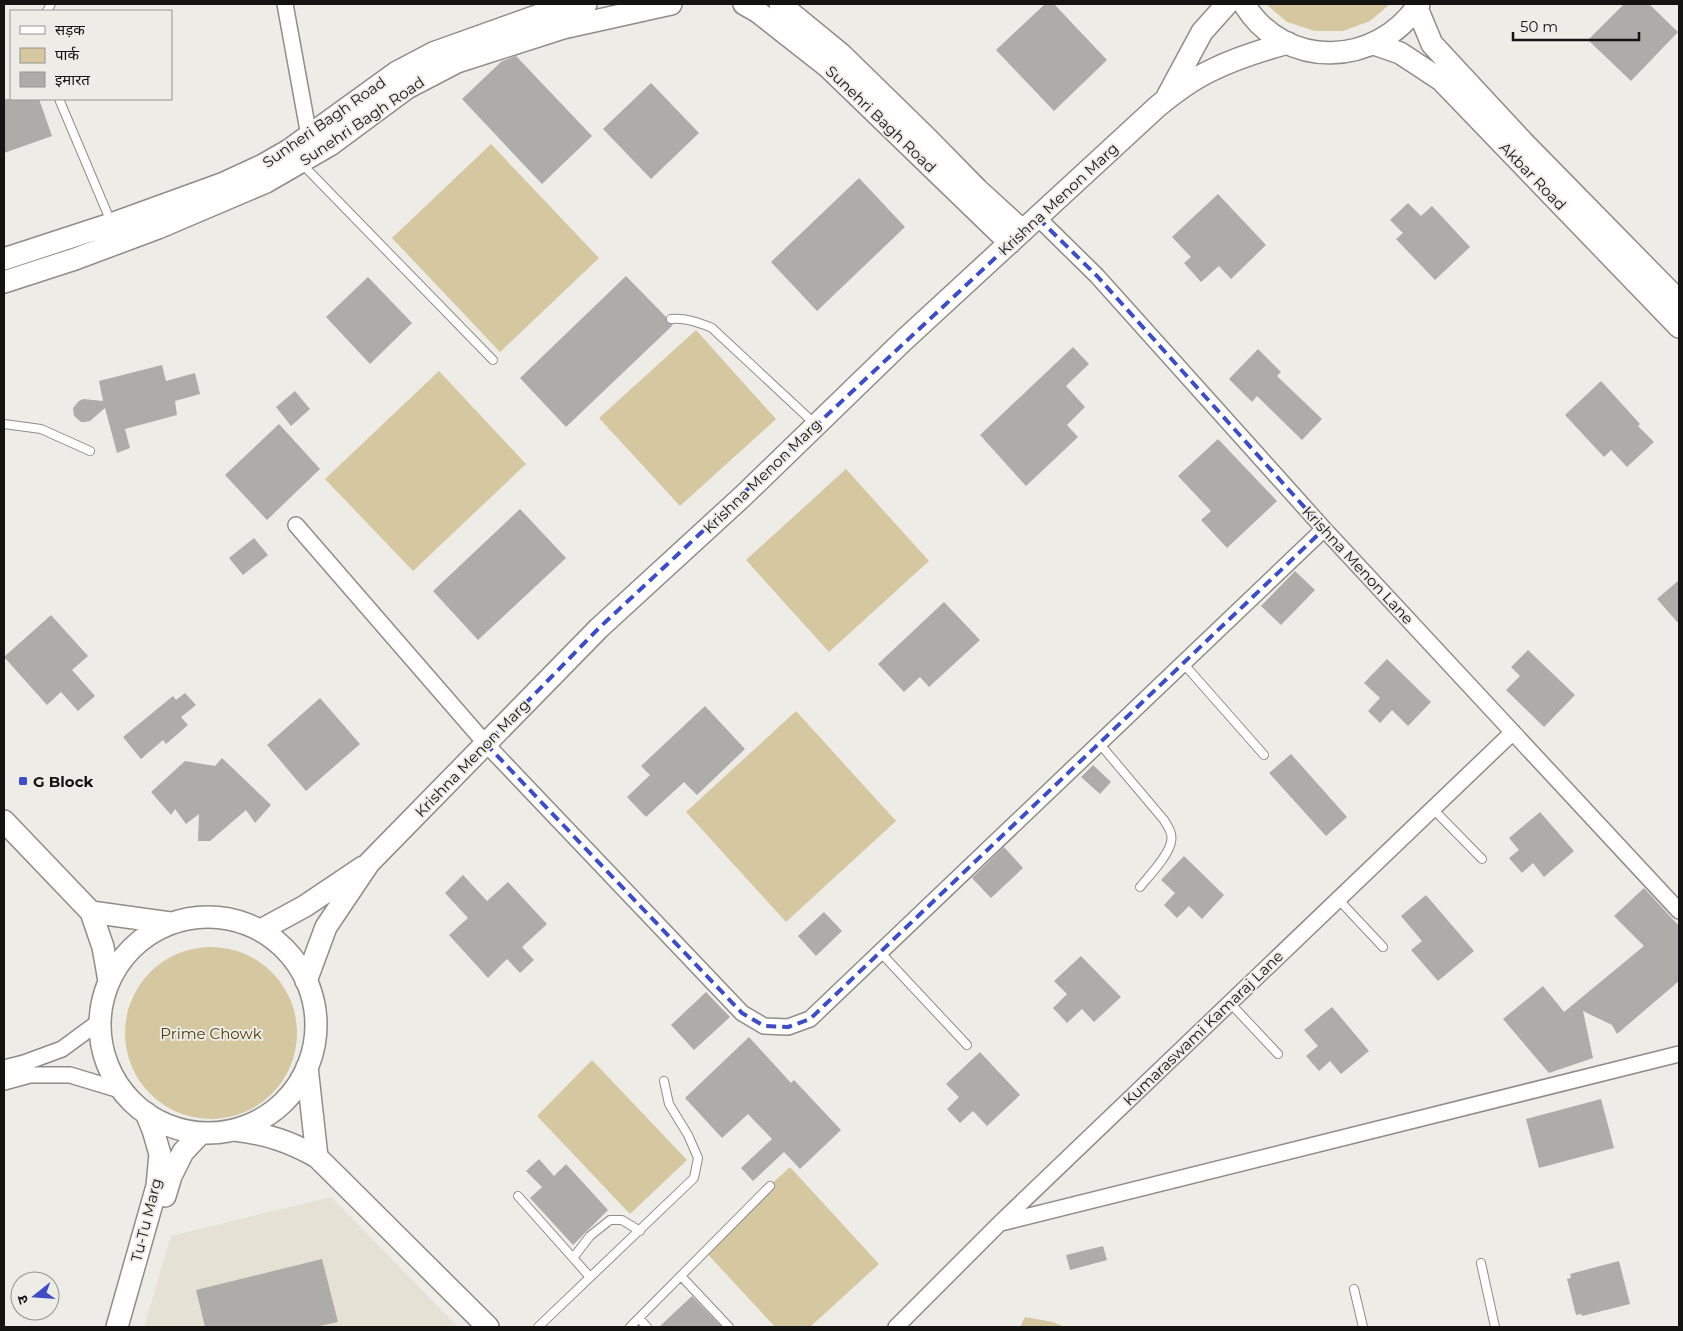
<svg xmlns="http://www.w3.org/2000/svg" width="1683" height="1331" viewBox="0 0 1683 1331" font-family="Montserrat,'Noto Sans Devanagari',sans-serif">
<rect width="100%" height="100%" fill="#edece7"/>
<path fill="#e5e1d5" d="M331 1197 458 1327H144L171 1236Z"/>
<path fill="#d5c8a1" d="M1266 4H1390L1370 21 1343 31H1315L1287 22Z
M491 144 599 258 500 352 392 238Z
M696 330 776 419 680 506 599 418Z
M439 371 526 464 413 571 325 479Z
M846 469 929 561 829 652 746 560Z
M796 711 896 821 786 922 686 812Z
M125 1033a86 86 0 1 1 172 0a86 86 0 1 1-172 0Z
M592 1060 687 1160 630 1214 537 1116Z
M790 1167 879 1264 810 1327H775L702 1248Z
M1025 1317 1053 1322 1065 1327H1020Z"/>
<path fill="#aeaca8" d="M1045 4H1054L1107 60 1054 111 996 50Z
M1624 4H1649L1678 32 1631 81 1588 40Z
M516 56 592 136 542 184 462 99 502 61Z
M651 83 699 133 651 179 603 129Z
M4 99H39L52 136 4 153Z
M859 178 905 227 817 311 771 262Z
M1218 194 1266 245 1231 279 1219 266 1201 282 1184 263 1191 257 1172 237Z
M1408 203 1421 216 1432 206 1470 247 1435 280 1396 239 1403 233 1390 220Z
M626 276 666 317 667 322 673 325 566 427 520 378Z
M368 277 412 323 370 364 326 317Z
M1073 347 1089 364 1066 386 1085 407 1067 425 1078 437 1026 486 980 435Z
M1258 349 1281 372 1277 376 1322 419 1302 440 1257 396 1252 402 1229 379Z
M162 365 166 381 195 373 200 394 175 401 177 415 125 429 130 448 117 453 105 408 90 421 85 422H81L74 416 73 408 79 401 83 399 103 401 99 381Z
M1601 381 1640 424 1638 426 1654 442 1627 467 1611 450 1604 457 1565 415Z
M295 391 310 409 291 426 276 407Z
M279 424 320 469 267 520 225 475Z
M1218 439 1277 501 1227 548 1201 520 1211 511 1178 476Z
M520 509 566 558 478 640 433 591Z
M254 538 268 555 243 575 229 558Z
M1295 571 1315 590 1281 625 1261 606Z
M1679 580V624L1657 599Z
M944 602 980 640 929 687 920 677 904 692 878 664Z
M51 615 88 656 72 670 95 696 78 711 61 692 47 705 4 657Z
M1528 650 1575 695 1544 727 1506 690 1520 676 1511 667Z
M1387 659 1431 702 1408 726 1392 710 1380 723 1368 711 1380 698 1364 683Z
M185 693 196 705 181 717 188 725 166 744 163 740 141 759 123 737 173 696 176 700Z
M320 698 360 744 306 791 267 745Z
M705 706 745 749 697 795 684 782 646 817 627 797 650 775 641 766Z
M1291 754 1347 817 1326 836 1269 773Z
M222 758 271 805 255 823 246 810 210 841H198L199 814 186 824 175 809 171 815 151 792 185 761 215 766Z
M1093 765 1111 782 1100 794 1081 777Z
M1540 812 1574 851 1544 877 1533 863 1522 873 1509 858 1519 850 1509 838Z
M1004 847 1023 868 991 898 972 878Z
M1184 856 1224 895 1202 919 1189 906 1177 918 1164 905 1175 893 1161 880Z
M463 875 487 901 508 882 547 924 522 947 534 960 520 973 507 959 488 978 449 935 468 918 445 893Z
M1644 888 1679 926V981L1617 1034 1612 1025 1583 1011 1593 1058 1549 1073 1503 1019 1543 986 1564 1012 1644 946 1614 916Z
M1426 895 1474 951 1438 981 1411 950 1422 941 1401 916Z
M824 912 842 931 816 956 798 936Z
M1081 956 1121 997 1094 1022 1082 1009 1067 1023 1053 1008 1067 994 1054 981Z
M706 992 730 1017 694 1050 671 1025Z
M1332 1007 1369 1051 1341 1074 1330 1061 1319 1071 1306 1056 1318 1046 1304 1030Z
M749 1037 791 1083 794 1080 841 1130 800 1169 784 1152 753 1181 741 1168 772 1139 748 1114 722 1138 685 1098Z
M980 1052 1020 1095 987 1126 973 1111 960 1123 947 1109 959 1097 946 1084Z
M1601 1099 1614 1148 1539 1168 1526 1119Z
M539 1159 554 1176 566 1164 608 1210 573 1245 530 1198 542 1187 526 1171Z
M1103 1246 1107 1260 1070 1270 1066 1255Z
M322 1259 338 1322 315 1327H205L196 1290Z
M1619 1261 1630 1304 1582 1316 1581 1314 1576 1315 1567 1279 1571 1278 1570 1274Z
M692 1296 722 1327H659Z"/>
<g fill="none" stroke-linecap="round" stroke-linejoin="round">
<g stroke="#8e8d88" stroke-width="10">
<path id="lane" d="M47 11 51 4
M59 99 111 222
M302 164 493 360
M671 319C686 318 698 322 712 328L815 424
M4 424 41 429 90 451
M1183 663 1264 755
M1099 743 1164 820C1168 827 1173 833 1171 842 1169 855 1149 876 1140 887
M1433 809 1482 859
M1338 899 1383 947
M880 952 967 1045
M1230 1003 1278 1054
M518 1196 590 1277
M573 1258 590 1236 610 1220H622L640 1231
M1481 1263 1495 1327
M681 1276 729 1327
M1354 1289 1363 1327
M639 1318 647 1327
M538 1327 694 1178 698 1158 688 1135 669 1104 664 1081
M630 1327 770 1186"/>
</g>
<g stroke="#8e8d88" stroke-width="18">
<path id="street" d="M285 4 309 136
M1038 218 1097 276 1324 529 1679 911
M296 525 486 744 742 1013 764 1026 788 1027 810 1019 1324 529
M4 1068 24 1063 62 1049 100 1021
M4 1082 30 1075H70L123 1091
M1001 1223 1679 1054
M896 1327 1000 1223 1513 732"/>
</g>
<g stroke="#8e8d88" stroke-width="24">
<path id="secondary" d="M744 4 758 12 828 67 1010 243
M780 4 841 54 927 138 978 190 1023 231
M1244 4C1285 71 1377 67 1419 4
M1417 8 1432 44 1523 142 1679 301
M1374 44 1400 53 1441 80 1679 327
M1167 97 1202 32 1227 4
M4 259 111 224 224 183 263 165 289 150 397 72 433 53 556 9 586 4
M4 282 75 259 158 228 266 182 330 145 407 88 457 62 563 28 671 4
M4 821 91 912 103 947 109 981
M91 912 170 923
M100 1025a108 108 0 1 1 216 0a108 108 0 1 1-216 0Z
M261 930 305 906 363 867
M306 981 326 927 369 863 599 628 743 496 903 341 1158 106C1174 93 1191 80 1210 71 1234 59 1262 50 1288 43
M307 1067 317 1157
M235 1130C266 1134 289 1141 317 1157L488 1327
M165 1196 171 1176 183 1152 201 1133
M117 1327 157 1186 160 1154 153 1130 146 1113"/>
</g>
<use href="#lane" stroke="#fff" stroke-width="8"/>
<use href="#street" stroke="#fff" stroke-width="15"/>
<use href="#secondary" stroke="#fff" stroke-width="21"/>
</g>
<path fill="none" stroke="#3e4ec2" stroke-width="4" stroke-dasharray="10 6" stroke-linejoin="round" d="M1038 218 1097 276 1324 529 810 1019 788 1027 764 1026 742 1013 486 744 599 628Z"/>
<rect fill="#3e4ec2" stroke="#edece7" stroke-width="2" x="18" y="776" width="10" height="10" rx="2.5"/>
<g text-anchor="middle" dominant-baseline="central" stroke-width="4" stroke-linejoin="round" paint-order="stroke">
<g font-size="15" fill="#131311" stroke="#edece7">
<text transform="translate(881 119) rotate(44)">Sunehri Bagh Road</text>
<text transform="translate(362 121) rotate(-34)">Sunehri Bagh Road</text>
<text transform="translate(324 122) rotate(-35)">Sunheri Bagh Road</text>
<text transform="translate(1533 176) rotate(46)">Akbar Road</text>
<text transform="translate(1058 199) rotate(-43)">Krishna Menon Marg</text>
<text transform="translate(762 476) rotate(-44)">Krishna Menon Marg</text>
<text transform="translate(1358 565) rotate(47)">Krishna Menon Lane</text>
<text transform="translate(472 758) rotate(-46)">Krishna Menon Marg</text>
<text transform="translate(1203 1028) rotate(-44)">Kumaraswami Kamaraj Lane</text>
<text transform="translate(146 1220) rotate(-76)">Tu-Tu Marg</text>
</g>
<g font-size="15" font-weight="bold" fill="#131311" stroke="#edece7" text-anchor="start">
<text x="33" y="781">G Block</text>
</g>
<g font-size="15" fill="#4e3f08" stroke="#edece7">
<text x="211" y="1033">Prime Chowk</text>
</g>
</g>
<rect width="1683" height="1331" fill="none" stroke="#131311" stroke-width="10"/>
<rect x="10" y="10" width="162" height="90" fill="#edece7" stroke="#969591"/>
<rect x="20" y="26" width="25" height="8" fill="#ffffff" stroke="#969591"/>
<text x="55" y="35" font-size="15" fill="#131311">सड़क</text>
<rect x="20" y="48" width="25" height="15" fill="#d5c8a1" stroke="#969591"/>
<text x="55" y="60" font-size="15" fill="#131311">पार्क</text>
<rect x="20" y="72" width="25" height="15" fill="#aeaca8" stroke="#969591"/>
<text x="55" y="85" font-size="15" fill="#131311">इमारत</text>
<g transform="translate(35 1296) rotate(253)"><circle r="24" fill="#edece7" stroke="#969591"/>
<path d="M0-4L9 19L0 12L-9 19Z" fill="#3e4ec2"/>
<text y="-8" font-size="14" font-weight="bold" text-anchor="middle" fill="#131311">उ</text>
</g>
<path d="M1513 32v8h126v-8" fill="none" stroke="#131311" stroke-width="2.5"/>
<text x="1520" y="32" font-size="15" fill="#131311" stroke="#edece7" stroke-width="4" paint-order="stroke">50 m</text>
</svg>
